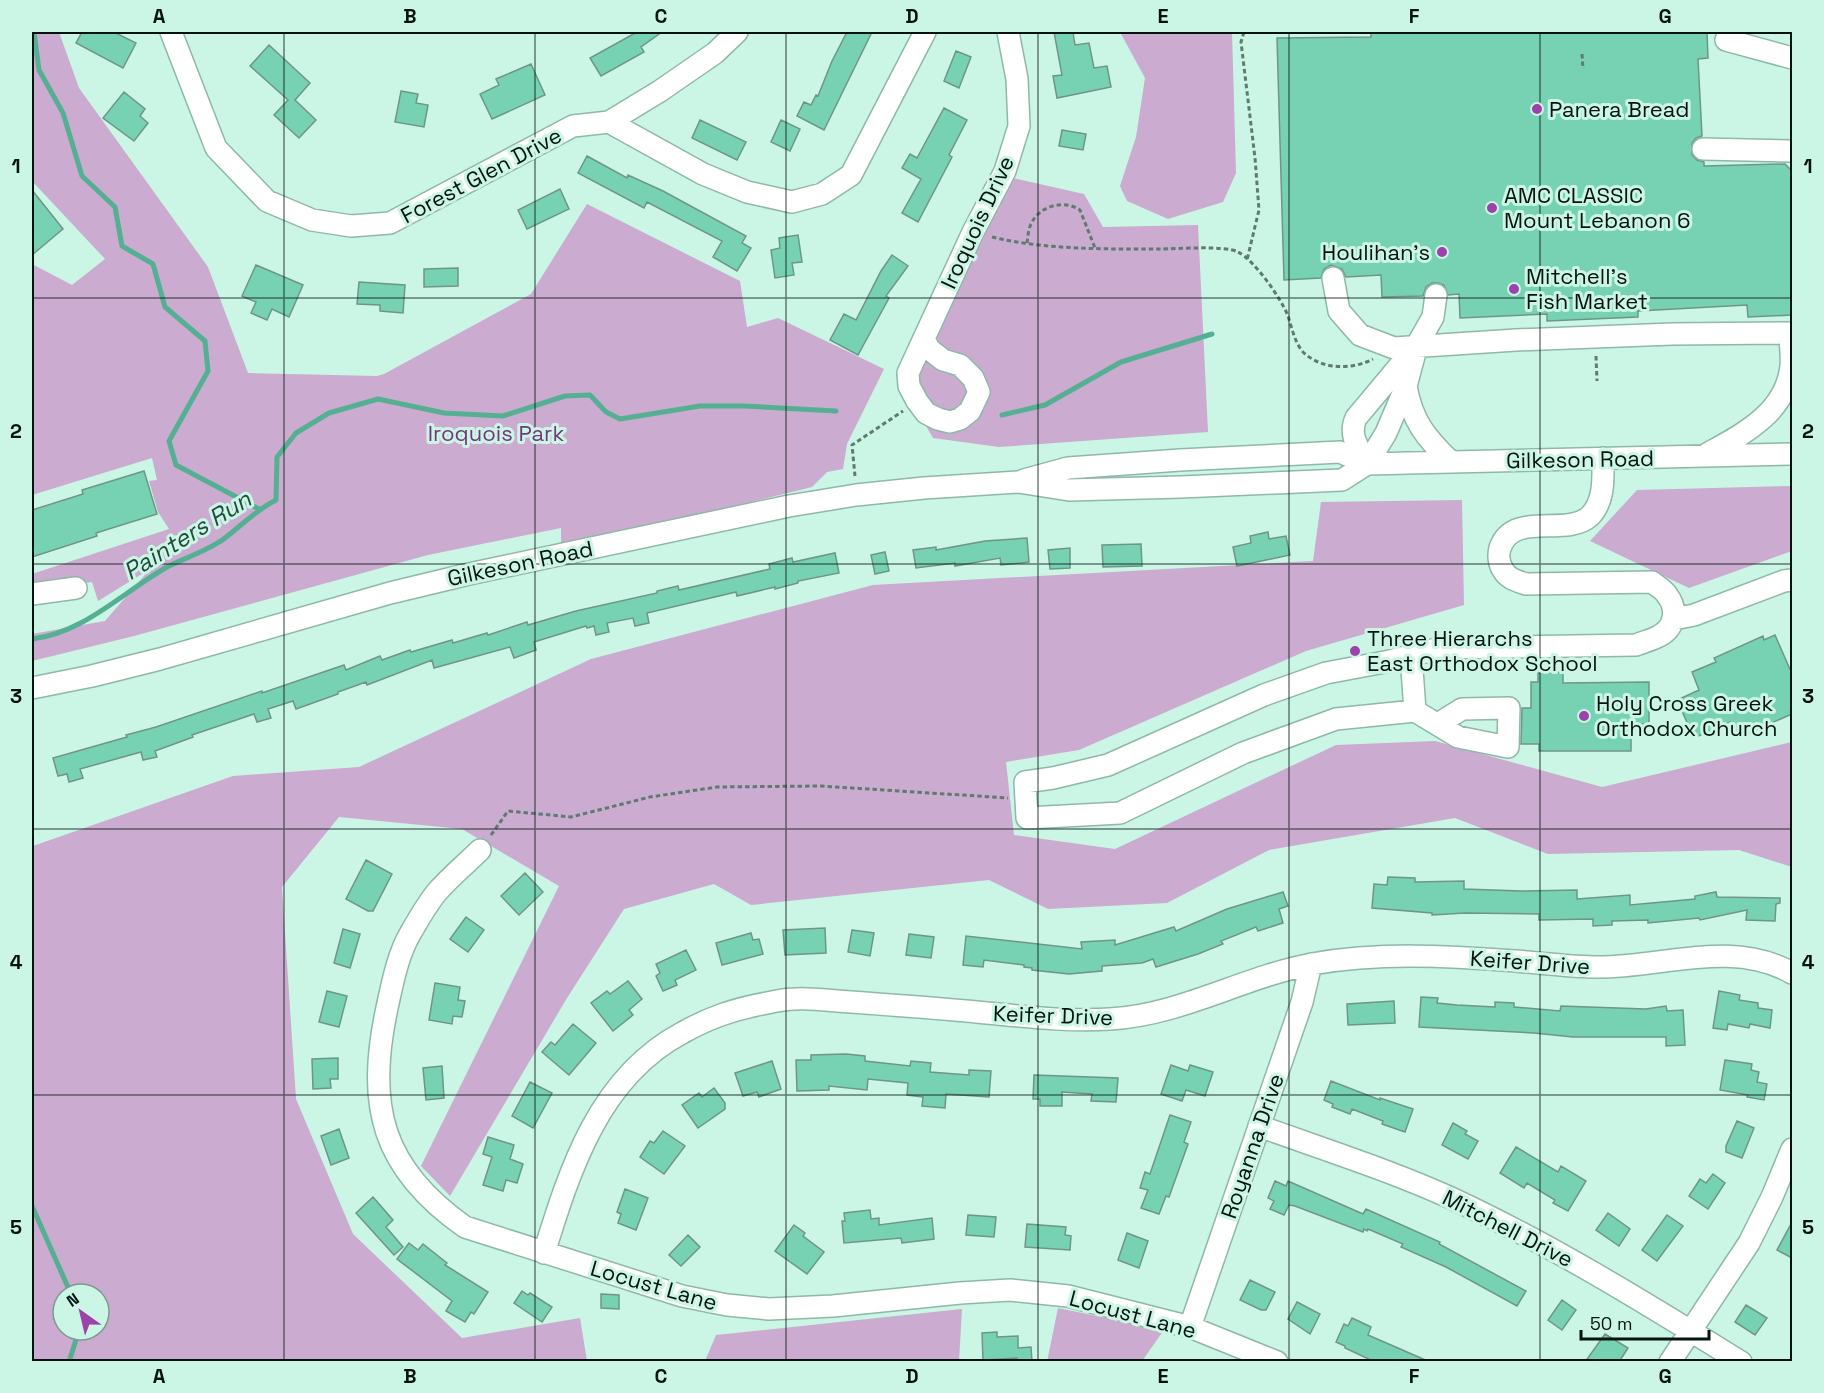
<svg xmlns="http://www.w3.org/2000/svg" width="1824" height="1393" viewBox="0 0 1824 1393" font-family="'Space Grotesk',sans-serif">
<rect width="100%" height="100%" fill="#cbf5e5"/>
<path fill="#cbabcf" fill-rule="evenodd" d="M32 32H59L79 88 208 267 248 373 377 376 384 374 531 294 587 204 740 281 747 327 778 318 884 369 847 444 843 469 827 472 812 487 561 549V528L428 555 134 636 32 661V634L105 621 150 569 98 601 92 582 32 590V574L169 529 158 512 149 481 157 480 152 458 32 495V264L72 285 105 259 32 181Z
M1120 32H1232L1236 173 1223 202 1168 219 1127 201 1120 186 1136 137 1145 78Z
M1013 178 1084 194 1103 227 1198 225 1208 432 999 447 933 438 903 386Z
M1792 486V551L1689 588 1590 541 1637 490Z
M1462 500 1464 605 1306 651 1079 750 1006 762 1014 835 1115 849 1336 745 1435 741 1602 787 1792 742V867L1739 850 1548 854 1455 818 1269 850 1167 903 1048 909 989 880 751 905 714 884 624 909 567 998 450 1196 421 1166 559 886 462 829 339 817 282 887 296 1099 353 1234 462 1338 580 1318 587 1361 32 1362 33 846 233 776 359 767 591 659 873 585 1313 561 1321 502ZM63 1294H99V1330H63Z
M1058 1308 1164 1330 1142 1361 1047 1362Z
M962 1309 959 1361H705L716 1335Z"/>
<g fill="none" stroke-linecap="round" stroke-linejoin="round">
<path stroke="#55b093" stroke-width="5" d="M34 32 39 70 63 113 82 176 115 207 122 246 153 264 165 307 205 341 208 371 169 441 176 465 259 509
M1002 415 1045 405 1121 362 1212 334
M32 639C84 633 123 592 167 567 186 557 208 551 225 538 242 525 256 510 276 500L277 457 296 433 329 413 378 399 444 413 503 416 565 396 590 395 606 412 620 419 700 406H744L836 411
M32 1206 71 1294
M69 1362 79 1330"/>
</g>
<path fill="#77d2b3" stroke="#6e9687" stroke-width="1.5" d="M82 32H114L136 43 123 68 76 43Z
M637 32H662L641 47 644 52 601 76 590 58Z
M847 32H872L824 130 797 116 804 102 811 105 816 95 818 96 832 61Z
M1054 32H1073L1075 45 1089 43 1094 68 1107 66 1111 87 1057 98 1053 76 1062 75Z
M1371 32H1707L1708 58 1698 59 1702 136 1696 138 1692 143V155L1697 160 1704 162V166L1785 164 1792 171V315L1748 317 1747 305 1638 311V317L1547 321V314L1460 318 1459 294 1448 295 1444 285 1438 283H1432L1426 287 1423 296 1382 297 1381 275 1346 277 1342 269 1331 265 1324 269 1321 278 1284 280 1277 38 1371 37Z
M269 45 310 83 295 100 316 120 299 138 274 115 288 100 250 66Z
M956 51 971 57 959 88 944 81Z
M531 64 545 95 492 119 480 94 499 85 496 79Z
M401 91 418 94 416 103 428 105 424 127 395 122Z
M124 92 145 109 140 116 148 123 134 141 103 118Z
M944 108 967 120 949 155 952 157 918 222 902 213 921 179 902 168 910 154 917 158Z
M700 120 746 142 737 160 692 138Z
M781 120 800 129 790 151 771 142Z
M1062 130 1086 134 1083 150 1059 146Z
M587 156 627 178 628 175 663 191 746 236 742 243 751 248 737 271 713 257 722 241 647 202 644 208 578 173Z
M560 189 569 209 527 229 518 210Z
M32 190 63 229 32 255Z
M798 235 802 262 792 263 794 275 775 278 771 250 780 248 779 238Z
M892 255 908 266 886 296 889 298 858 355 830 340 844 314 856 320 881 271Z
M256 265 303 285 289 317 272 309 267 320 251 313 256 302 242 296Z
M458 268V286L424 287V269Z
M359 282 405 285 403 313 380 311V305L357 304Z
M144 471 157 514 96 533 97 536 32 557V510L83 494 82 490Z
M1268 532 1269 539 1286 536 1290 555 1237 566 1233 547 1251 543 1250 536Z
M1027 538 1029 562 1001 565 1000 558 955 566V563L916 568 913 550 936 547V550L985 541Z
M1141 544 1142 566 1103 567 1102 545Z
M1070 548V568L1050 569 1048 550Z
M885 552 889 571 875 574 871 555Z
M835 553 839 573 798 581V583L775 589V587L737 596 736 592 647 613 649 623 635 626 633 618 607 623 609 632 596 635 594 626 587 628 586 626 534 642 536 650 514 658 510 647 434 668 432 660 367 685 366 682 338 692V694L296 709 293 701 268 709 271 718 257 722 254 714 192 735 193 737 155 751 157 757 143 760 141 752 80 769 83 778 69 782 67 774 58 776 53 758 127 737 126 735 156 727 262 691V693L344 665 346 670 380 656 382 660 410 650 411 652 452 640 453 643 487 633 488 635 527 622 528 625 576 611 657 593V591L678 586 679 590 770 569 769 564 792 558 793 562Z
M1775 635 1792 674V714L1737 738 1730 722 1694 738 1677 700 1699 690 1692 672 1716 662 1714 658 1763 636 1764 640Z
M1563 672V683L1649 682V724H1631V751H1539V744H1521L1522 708H1531V682H1538V673Z
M366 860 392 874 373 911H368L346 899Z
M525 873 543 892 519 915 501 896Z
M1388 877 1415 878V882L1464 881V889L1521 891 1577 890V899L1630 895V905L1695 899V896L1716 892 1717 897 1780 898V903L1776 904 1775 921 1746 920 1747 910 1700 920 1699 918 1648 923V920L1612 921V925L1593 926V919L1539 920V914L1465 913 1432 915V913L1372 908 1374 884 1387 885Z
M1283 892 1288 906 1279 909 1283 923 1258 931 1256 927 1221 941 1223 944 1198 954 1156 967 1153 959 1142 963 1102 966V971L1069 974 1032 970V968L1024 967V965L984 960 983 967 963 965 966 936 1082 949 1081 942 1115 940V945L1174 927 1176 931 1227 909Z
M466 917 484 930 468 952 450 939Z
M825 928 826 953 785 955 783 930Z
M343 929 360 934 350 968 334 963Z
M852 930 874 933 870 956 848 952Z
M751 933 753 940 759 939 763 954 722 965 716 943Z
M909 934 934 937 931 958 906 955Z
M686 950 696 970 675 980 677 985 663 991 656 976 660 973 656 964Z
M628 981 642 999 629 1010 633 1015 613 1031 591 1003 607 991 610 994Z
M435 983 460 987 458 1000 465 1001 462 1017 453 1016 452 1024 429 1020Z
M327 991 347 996 339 1027 319 1022Z
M1719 991 1740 995 1739 1000 1758 1003V1008L1772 1010 1770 1028 1750 1024 1749 1028 1728 1024 1727 1030 1713 1028Z
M1421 997 1438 998 1437 1003 1457 1005 1495 1007V1002L1514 1003V1007L1560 1011 1561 1006 1646 1009 1666 1006 1667 1011 1683 1010 1685 1045 1666 1046V1037H1573L1534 1033 1419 1027Z
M1394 1001 1395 1023 1348 1025 1347 1004Z
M573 1024 596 1043 569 1075 542 1052 551 1042 555 1045Z
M846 1054 865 1056V1061L910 1066 911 1061 931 1063 930 1072 969 1075V1070L991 1071 989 1097 946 1094 945 1108 922 1106 923 1097 907 1095 908 1083 868 1079 867 1090 829 1086V1090L797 1091 796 1060H811V1055Z
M338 1058V1079H330L331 1088 313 1089 312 1059Z
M1725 1060 1752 1064 1751 1070 1759 1072 1757 1082 1767 1084 1764 1100 1747 1097 1748 1095 1720 1090Z
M772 1061 781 1089 759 1097 757 1092 743 1096 735 1073Z
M1171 1065 1188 1071 1190 1065 1213 1072 1205 1096 1186 1090 1182 1101 1161 1094Z
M442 1066 444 1098 426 1100 423 1068Z
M1034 1075 1118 1078 1116 1102 1091 1101 1092 1094 1062 1092V1106H1040V1099H1033Z
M1331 1081 1380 1100V1098L1413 1109 1405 1132 1382 1124 1383 1121 1352 1109 1350 1114 1332 1107 1333 1104 1324 1100Z
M530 1082 552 1093 533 1128 512 1116Z
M714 1088 725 1103V1109L698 1128 682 1105 699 1093 702 1097Z
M1170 1115 1191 1122 1184 1142 1188 1144 1169 1197 1166 1196 1159 1214 1141 1208 1148 1190 1140 1188 1145 1172 1150 1174Z
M1737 1121 1754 1128 1742 1158 1726 1152V1146Z
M1453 1123 1467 1131 1465 1134 1478 1141 1468 1159 1442 1145Z
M339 1129 349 1158 331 1165 321 1136Z
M663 1131 685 1146 664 1174 640 1157 650 1141 654 1143Z
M488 1137 514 1145 510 1159 523 1164 517 1183 506 1180 503 1191 483 1185 492 1157 483 1154Z
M1516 1147 1558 1172 1561 1166 1586 1181 1568 1211 1553 1203 1555 1200 1527 1183 1524 1188 1500 1173Z
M1713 1174 1725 1183 1708 1209 1689 1196 1700 1179 1706 1183Z
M1275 1181 1286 1186 1288 1181 1363 1214 1366 1209 1440 1242 1439 1244 1526 1291 1517 1306 1446 1267 1401 1247 1403 1244 1368 1229 1367 1231 1364 1229 1363 1232 1295 1206 1289 1205 1284 1215 1270 1209 1274 1201 1268 1198Z
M625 1189 648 1198 636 1230 618 1223 621 1214 617 1212Z
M373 1197 393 1220 386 1227 403 1247 394 1255 356 1213Z
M870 1210 871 1219 879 1218V1225L932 1218 934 1239 902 1243 901 1238 844 1243 842 1221H845L844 1213Z
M1608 1213 1630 1229 1619 1246 1596 1230Z
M968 1215 996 1217 994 1237 966 1235Z
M1667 1215 1683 1226 1657 1261 1642 1250Z
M1792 1222V1258L1777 1250Z
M1027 1224 1066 1227 1065 1235 1071 1236 1070 1250 1025 1247Z
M794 1225 805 1233 803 1236 824 1252 807 1274 775 1251Z
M1127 1233 1148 1241 1139 1268 1118 1260Z
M688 1235 700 1247 681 1266 669 1255Z
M409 1243 418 1250 423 1244 447 1263 445 1265 488 1292 474 1314 471 1312 465 1322 446 1311 452 1301 397 1259Z
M1250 1280 1275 1292 1266 1310H1261L1240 1300Z
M522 1291 528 1295 530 1293 552 1307 542 1322 514 1303Z
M601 1294 619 1295V1309L601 1308Z
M1562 1300 1576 1310 1562 1330 1548 1320Z
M1297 1302 1320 1314 1310 1334 1288 1319Z
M1746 1305 1767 1318 1755 1335 1735 1322Z
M1352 1318 1371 1327 1368 1335 1430 1362H1375L1345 1348V1346L1336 1342 1344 1324 1348 1326Z
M997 1332V1337L1018 1336V1348L1031 1347 1032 1362H1017V1358L983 1360 982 1333Z
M1605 1334 1628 1348 1619 1362H1585Z"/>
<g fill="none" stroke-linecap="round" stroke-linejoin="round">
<g stroke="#8eb8a8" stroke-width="24">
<path id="minor" d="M171 32 216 148 267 201 312 220 351 226 390 223 573 126 609 122 660 91 715 53 737 32
M1726 40 1792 58
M609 122 703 174 747 192 792 202 822 194 851 175 925 32
M1703 149 1792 151
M1333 278 1339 311 1360 335 1394 348 1516 340 1672 334 1792 333
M924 338 929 349 943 360 960 365 973 378 979 392 970 411 960 419 950 422 938 419 926 413 917 401 909 386 908 373 973 232 1005 171 1019 126 1017 79 1008 32
M1406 386C1412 421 1426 438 1451 462
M1707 454C1743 434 1786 413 1791 366 1792 356 1790 344 1790 334
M1367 464C1359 449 1348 435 1356 418L1417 345 1433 317 1436 295
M1024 480 1068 468 1180 460 1340 452 1367 464 1792 454
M32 594 76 588
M1674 619 1694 615 1784 581 1792 580
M1411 655 1415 711 1458 737 1508 747 1509 708 1462 709 1438 724
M32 688 92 676 160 659 390 593 469 574 789 506 856 495 924 488 1018 482 1069 490 1181 487 1342 480 1367 464 1386 433 1406 386 1417 345
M1415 711 1336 719 1243 753 1120 813 1027 818 1025 782 1053 778 1108 765 1264 695 1326 673 1390 661 1440 648 1636 645C1643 642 1652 640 1659 636 1675 628 1678 609 1667 595 1664 590 1657 586 1652 582L1526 584C1517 581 1508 579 1503 570 1499 564 1498 555 1500 548 1513 510 1566 538 1590 516 1605 501 1603 477 1603 458
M480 850C466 864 450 877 437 892 427 904 418 920 410 934 398 954 392 985 387 1008 366 1105 381 1168 465 1227L682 1296 727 1305 769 1309 833 1306 960 1293 1010 1290 1068 1296 1190 1327 1277 1362
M1259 1126C1323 1149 1389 1170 1451 1198 1552 1245 1647 1304 1741 1362
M544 1253C570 1169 599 1077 682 1033 710 1017 735 1009 767 1003 776 1001 786 999 795 999 813 998 832 1001 851 1002 893 1005 935 1008 977 1012 1021 1016 1066 1022 1110 1019 1181 1015 1243 977 1312 964 1380 952 1448 956 1515 961 1543 963 1572 967 1599 967 1664 967 1732 939 1792 973
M1190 1327 1302 1002 1311 964
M1670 1362 1749 1243 1772 1197 1792 1149"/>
</g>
<path stroke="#5f7b71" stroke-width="3" stroke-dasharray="4.5 3" stroke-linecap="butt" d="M1244 32 1241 42 1255 158 1259 210 1247 260
M1582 54 1583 69
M992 237C1046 250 1105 249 1160 249 1177 249 1224 245 1238 252 1254 260 1281 298 1288 316 1292 328 1295 344 1304 353 1323 370 1352 370 1373 359
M1027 243C1028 237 1028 230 1031 224 1039 206 1064 199 1080 210L1095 248
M1596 356 1597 381
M855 476 852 445 903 411
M491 835 508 811 571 817 650 797 717 787 821 786 1008 798"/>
<use href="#minor" stroke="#fff" stroke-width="21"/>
</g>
<path fill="none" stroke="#05140f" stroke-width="1.5" stroke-opacity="0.55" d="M284 32V1362M535 32V1362M786 32V1362M1038 32V1362M1289 32V1362M1540 32V1362M32 298H1792M32 564H1792M32 829H1792M32 1095H1792"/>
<g fill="#9d41ab" stroke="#cbf5e5" stroke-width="2">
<circle cx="1537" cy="109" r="6"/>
<circle cx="1492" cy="208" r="6"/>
<circle cx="1442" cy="252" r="6"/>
<circle cx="1514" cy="289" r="6"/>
<circle cx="1355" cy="651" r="6"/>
<circle cx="1584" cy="716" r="6"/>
</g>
<g text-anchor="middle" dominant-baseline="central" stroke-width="6" stroke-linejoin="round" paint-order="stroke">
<g font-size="22" fill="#05140f" stroke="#cbf5e5" text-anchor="start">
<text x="1549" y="109">Panera Bread</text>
<text x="1504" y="195">AMC CLASSIC<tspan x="1504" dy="25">Mount Lebanon 6</tspan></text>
<text x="1430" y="252" text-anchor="end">Houlihan's</text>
<text x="1526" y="276">Mitchell's<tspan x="1526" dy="25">Fish Market</tspan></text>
<text x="1367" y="638">Three Hierarchs<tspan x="1367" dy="25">East Orthodox School</tspan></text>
<text x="1596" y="703">Holy Cross Greek<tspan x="1596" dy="25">Orthodox Church</tspan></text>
</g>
<g font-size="22" fill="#05140f" stroke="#cbf5e5">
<text transform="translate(481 175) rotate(-28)">Forest Glen Drive</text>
<text transform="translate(977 222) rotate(-65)">Iroquois Drive</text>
<text transform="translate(1580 459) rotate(-1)">Gilkeson Road</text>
<text transform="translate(520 563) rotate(-12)">Gilkeson Road</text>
<text transform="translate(1530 962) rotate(4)">Keifer Drive</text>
<text transform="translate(1053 1015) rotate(2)">Keifer Drive</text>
<text transform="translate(1252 1146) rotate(-71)">Royanna Drive</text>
<text transform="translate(1508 1228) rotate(27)">Mitchell Drive</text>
<text transform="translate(654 1285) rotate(16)">Locust Lane</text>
<text transform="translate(1133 1314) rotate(15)">Locust Lane</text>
</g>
<g font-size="22" fill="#74377d" stroke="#cbf5e5">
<text x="496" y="433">Iroquois Park</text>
</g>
<g font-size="24" font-style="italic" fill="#214a3c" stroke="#cbf5e5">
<text transform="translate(187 535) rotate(-32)">Painters Run</text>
</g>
</g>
<rect width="1824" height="1393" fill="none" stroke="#cbf5e5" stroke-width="66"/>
<g transform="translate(81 1312) rotate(326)"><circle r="28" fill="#cbf5e5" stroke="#7c9b8f" stroke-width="1.5"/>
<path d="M0-4.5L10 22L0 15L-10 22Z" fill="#9d41ab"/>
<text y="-9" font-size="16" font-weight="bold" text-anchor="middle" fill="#05140f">N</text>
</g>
<path d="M1581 1330v9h128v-9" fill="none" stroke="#05140f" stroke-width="3"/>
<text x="1590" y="1330" font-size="18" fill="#05140f" stroke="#cbf5e5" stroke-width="4.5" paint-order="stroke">50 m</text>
<rect x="33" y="33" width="1758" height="1327" fill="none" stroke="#05140f" stroke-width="2"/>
<g font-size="20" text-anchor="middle" font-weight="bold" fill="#05140f">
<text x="159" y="23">A</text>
<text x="410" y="23">B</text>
<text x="661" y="23">C</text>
<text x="912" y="23">D</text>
<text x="1163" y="23">E</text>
<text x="1414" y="23">F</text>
<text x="1665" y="23">G</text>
<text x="16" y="173">1</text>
<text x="1808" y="173">1</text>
<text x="16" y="438">2</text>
<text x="1808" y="438">2</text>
<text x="16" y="703">3</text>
<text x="1808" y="703">3</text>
<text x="16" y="969">4</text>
<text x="1808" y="969">4</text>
<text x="16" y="1234">5</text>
<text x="1808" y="1234">5</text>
<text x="159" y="1383">A</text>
<text x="410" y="1383">B</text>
<text x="661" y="1383">C</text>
<text x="912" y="1383">D</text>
<text x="1163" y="1383">E</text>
<text x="1414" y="1383">F</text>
<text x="1665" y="1383">G</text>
</g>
</svg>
